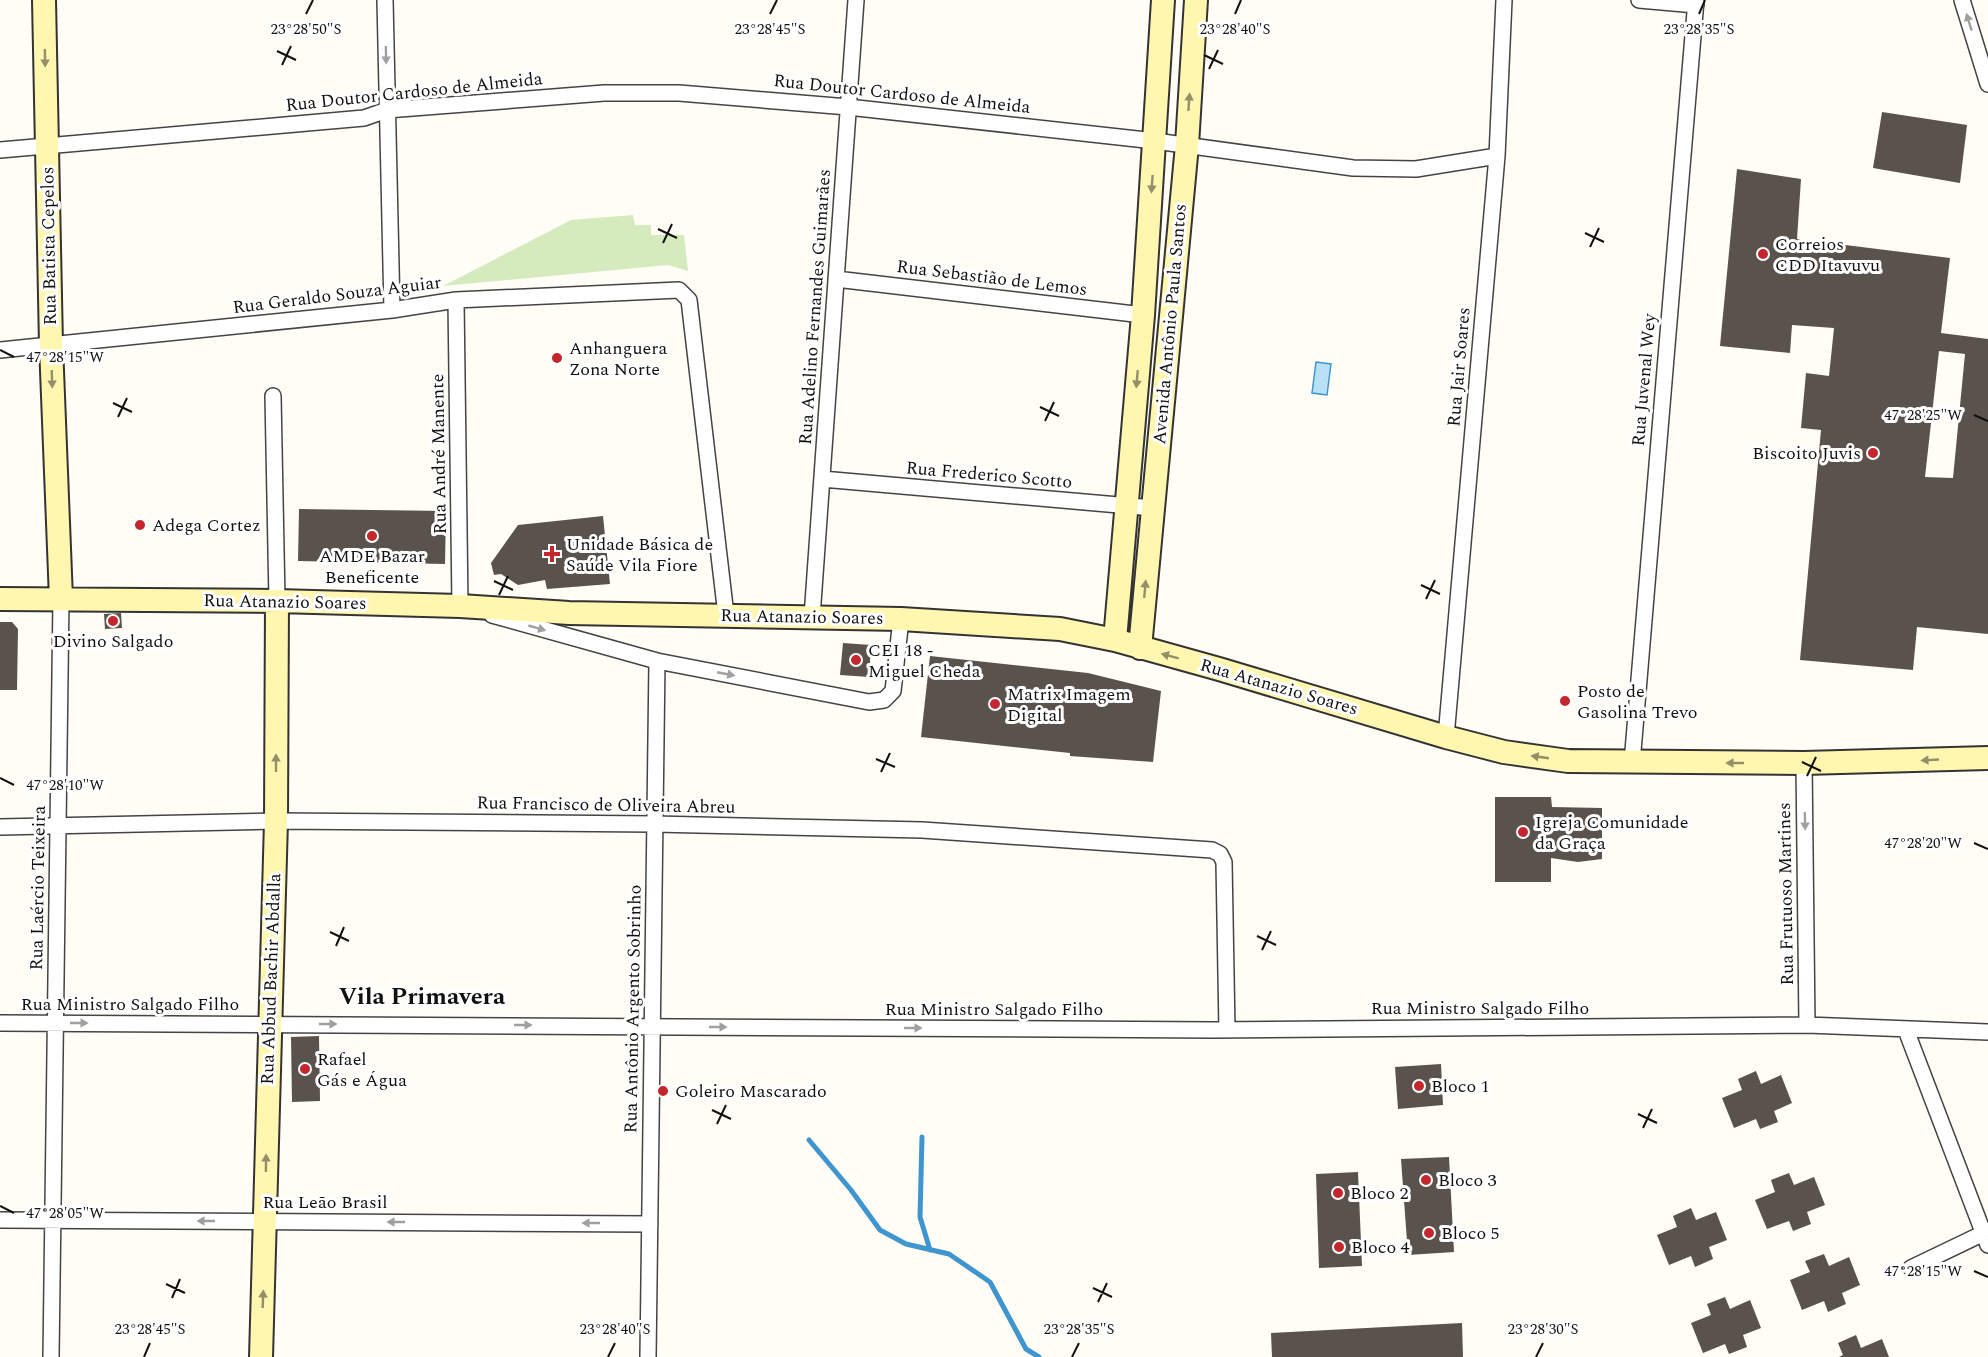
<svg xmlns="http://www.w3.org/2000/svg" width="1988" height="1357" viewBox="0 0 1988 1357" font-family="Spectral,serif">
<rect width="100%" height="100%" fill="#fffdf5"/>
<path fill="#d5ebbd" d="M633 215 635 225H651V235H684L688 271 668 265 443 286 571 220Z"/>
<path fill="#b9e0f7" stroke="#3f96cf" stroke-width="1.5" d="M1316 362 1331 364 1327 395 1312 393Z"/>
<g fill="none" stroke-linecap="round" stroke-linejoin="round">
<path stroke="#3f96cf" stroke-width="5" d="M922 1137 920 1217 930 1250
M809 1140 851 1190 880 1230 906 1244 949 1254 990 1282 1026 1349 1039 1357"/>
</g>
<path fill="#5a524d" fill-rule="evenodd" d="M1882 112 1967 125 1960 183 1873 168Z
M1737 169 1801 179 1797 239 1950 258 1941 333 1988 339V634L1917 627 1913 670 1800 660 1821 430 1801 428 1806 373 1829 376 1834 328 1792 325 1790 353 1720 346ZM1939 351 1965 354 1953 478 1925 477Z
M299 509 446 511 445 564 298 561Z
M603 516 610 584 547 589 545 580 518 585 501 574 494 575 491 563 518 525Z
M121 613 122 628 105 629 104 614Z
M0 622H12L18 629 17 690H0Z
M843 643 871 645 869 677 840 675Z
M930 656 1088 673 1161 691 1153 762 1070 756V753L921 737Z
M1495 797H1551L1552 807 1602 808V859L1578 862 1551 858V882H1495Z
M319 1036 320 1101 292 1102 291 1037Z
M1441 1064 1443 1105 1398 1109 1395 1067Z
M1756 1071 1761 1084 1781 1075 1792 1103 1774 1111 1778 1122 1760 1129 1756 1119 1734 1128 1722 1098 1742 1090 1738 1079Z
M1449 1157 1454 1252 1408 1255 1401 1159Z
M1358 1172 1362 1266 1319 1268 1316 1174Z
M1789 1173 1794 1185 1814 1177 1825 1205 1807 1212 1811 1224 1793 1231 1789 1221 1767 1229 1755 1200 1775 1192 1771 1180Z
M1691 1208 1696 1220 1716 1212 1727 1240 1709 1247 1713 1259 1695 1267 1691 1256 1669 1265 1657 1235 1677 1227 1673 1216Z
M1824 1254 1829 1266 1849 1257 1860 1285 1842 1293 1846 1304 1828 1312 1824 1301 1802 1310 1790 1280 1810 1272 1805 1261Z
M1725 1297 1730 1309 1750 1300 1761 1328 1743 1335 1747 1347 1729 1354 1725 1344 1703 1353 1691 1323 1711 1315 1707 1304Z
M1462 1323 1463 1357H1272L1271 1333Z
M1856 1335 1861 1348 1882 1339 1889 1357H1839L1843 1355 1838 1343Z"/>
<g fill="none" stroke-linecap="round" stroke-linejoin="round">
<g stroke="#444" stroke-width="18">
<path id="street" d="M385 0 392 310
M1639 0 1696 5
M1962 0 1988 84
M0 150 364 118 387 110 604 93H679L848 107 1155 141 1353 168 1416 169 1497 156
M836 279 1143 315
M456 300 460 606 469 609
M0 350 392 310 456 300 679 290 689 300 726 615
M273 396 277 601
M822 479 1153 508
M492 615 657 661 869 702 884 700 893 691 901 619
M812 617 856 0
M1446 737 1497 156 1504 0
M1632 763 1696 0
M1804 763 1807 1025
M0 827 276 821 654 824 922 830 1212 850 1220 854 1224 862 1227 1030
M0 1023 1213 1030 1807 1025 1988 1032
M1906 1030 1988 1245
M0 1220 650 1224
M1911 1268 1988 1231
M51 1357 61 599
M648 1357 657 661"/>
</g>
<g stroke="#333" stroke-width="26">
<path id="secondary" d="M44 0 51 345 61 599
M0 599 277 601 460 606 569 613 901 619 1060 629 1115 640 1219 669 1446 737 1504 752 1568 761 1804 763 1988 758
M1115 640 1143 315 1163 0
M1140 648 1187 145 1196 0
M261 1357 276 821 277 601"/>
</g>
<use href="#street" stroke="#fff" stroke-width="15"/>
<use href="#secondary" stroke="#fff6b0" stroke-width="22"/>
</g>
<defs><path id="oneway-solid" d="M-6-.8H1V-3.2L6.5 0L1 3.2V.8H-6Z" transform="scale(1.5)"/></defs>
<g fill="#a0a0a0">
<use href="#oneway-solid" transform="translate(1969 22) rotate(-107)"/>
<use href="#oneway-solid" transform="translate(386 55) rotate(89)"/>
<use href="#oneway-solid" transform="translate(537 628) rotate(16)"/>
<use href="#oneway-solid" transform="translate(726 674) rotate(11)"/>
<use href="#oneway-solid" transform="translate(1805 821) rotate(89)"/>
<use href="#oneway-solid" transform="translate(79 1023)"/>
<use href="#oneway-solid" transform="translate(328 1024)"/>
<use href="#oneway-solid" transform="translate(523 1025)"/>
<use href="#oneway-solid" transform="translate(718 1027)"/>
<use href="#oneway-solid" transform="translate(913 1028)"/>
<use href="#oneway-solid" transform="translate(206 1221) rotate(-180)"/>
<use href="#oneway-solid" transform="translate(396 1222) rotate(-180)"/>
<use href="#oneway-solid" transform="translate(591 1223) rotate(-180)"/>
</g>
<g fill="#948f68">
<use href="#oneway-solid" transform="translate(45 58) rotate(89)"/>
<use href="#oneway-solid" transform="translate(1189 102) rotate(-86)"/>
<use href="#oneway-solid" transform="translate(1152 184) rotate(94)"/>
<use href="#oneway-solid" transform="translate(52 379) rotate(88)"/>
<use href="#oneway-solid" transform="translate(1137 379) rotate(95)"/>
<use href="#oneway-solid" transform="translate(1145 589) rotate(-85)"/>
<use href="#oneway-solid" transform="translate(1170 656) rotate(-165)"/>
<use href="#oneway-solid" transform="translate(1540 757) rotate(-172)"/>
<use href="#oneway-solid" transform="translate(1930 760) rotate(177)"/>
<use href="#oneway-solid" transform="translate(276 763) rotate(-90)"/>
<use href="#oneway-solid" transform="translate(1735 763) rotate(-180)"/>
<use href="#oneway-solid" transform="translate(266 1163) rotate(-89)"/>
<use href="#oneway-solid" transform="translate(263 1299) rotate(-88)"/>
</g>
<path fill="none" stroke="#111" stroke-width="2" d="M306 14 313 0M770 14 777 0M1235 14 1241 0M1699 14 1705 0M277 51 296 60M1204 55 1223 64M282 65 291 46M1209 69 1218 50M658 229 677 238M1585 233 1604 242M663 243 672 224M1590 247 1599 228M0 350 14 357M113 403 132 412M1040 407 1059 416M1974 415 1988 421M118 417 127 398M1045 421 1054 402M494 581 513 590M1421 585 1440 594M499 595 508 576M1426 599 1435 580M876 759 895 767M1802 762 1821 771M881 772 890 753M1807 776 1816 757M0 778 14 785M1974 843 1988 849M330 932 349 941M1257 936 1276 945M336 946 344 927M1262 950 1271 931M712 1110 731 1119M1638 1114 1657 1123M717 1124 726 1105M1643 1128 1652 1109M0 1206 14 1213M1974 1271 1988 1277M166 1284 185 1293M1093 1288 1112 1297M172 1298 180 1279M1098 1302 1107 1283M144 1357 150 1343M608 1357 615 1343M1072 1357 1079 1343M1536 1357 1543 1343"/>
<g fill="#c4262e" stroke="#fff" stroke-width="2">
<circle cx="1763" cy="254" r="6"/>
<circle cx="557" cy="358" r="6"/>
<circle cx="1873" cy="453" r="6"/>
<circle cx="140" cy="525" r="6"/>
<circle cx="372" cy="536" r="6"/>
<path d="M549 545h6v6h6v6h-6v6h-6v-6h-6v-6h6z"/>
<circle cx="113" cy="621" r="6"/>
<circle cx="856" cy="660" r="6"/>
<circle cx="1565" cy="701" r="6"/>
<circle cx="995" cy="704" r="6"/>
<circle cx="1523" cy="832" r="6"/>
<circle cx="305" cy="1069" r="6"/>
<circle cx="1419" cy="1086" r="6"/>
<circle cx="663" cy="1091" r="6"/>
<circle cx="1426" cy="1180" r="6"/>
<circle cx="1338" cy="1193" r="6"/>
<circle cx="1429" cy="1233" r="6"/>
<circle cx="1339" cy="1247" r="6"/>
</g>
<g text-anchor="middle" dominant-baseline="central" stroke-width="6" stroke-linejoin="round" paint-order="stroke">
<g font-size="18" fill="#111" stroke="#fff">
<text transform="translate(414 92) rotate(-6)">Rua Doutor Cardoso de Almeida</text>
<text transform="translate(902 94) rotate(6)">Rua Doutor Cardoso de Almeida</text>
<text transform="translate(49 246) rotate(-91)">Rua Batista Cepelos</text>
<text transform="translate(992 278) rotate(7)">Rua Sebastião de Lemos</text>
<text transform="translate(337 295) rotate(-7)">Rua Geraldo Souza Aguiar</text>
<text transform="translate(815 307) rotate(-86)">Rua Adelino Fernandes Guimarães</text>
<text transform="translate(1170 324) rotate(-85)">Avenida Antônio Paula Santos</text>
<text transform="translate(1459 367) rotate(-85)">Rua Jair Soares</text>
<text transform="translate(1644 380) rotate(-85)">Rua Juvenal Wey</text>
<text transform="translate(439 454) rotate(-91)">Rua André Manente</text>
<text transform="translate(989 475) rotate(5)">Rua Frederico Scotto</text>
<text transform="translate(285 602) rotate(1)">Rua Atanazio Soares</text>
<text transform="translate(802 617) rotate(1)">Rua Atanazio Soares</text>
<text transform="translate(1279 687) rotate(16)">Rua Atanazio Soares</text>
<text transform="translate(606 805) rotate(1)">Rua Francisco de Oliveira Abreu</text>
<text transform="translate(38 888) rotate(-89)">Rua Laércio Teixeira</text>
<text transform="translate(1786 894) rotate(-91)">Rua Frutuoso Martines</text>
<text transform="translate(271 979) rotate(-88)">Rua Abbud Bachir Abdalla</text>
<text x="130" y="1004">Rua Ministro Salgado Filho</text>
<text x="1480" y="1008">Rua Ministro Salgado Filho</text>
<text transform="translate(633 1009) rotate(-89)">Rua Antônio Argento Sobrinho</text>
<text x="994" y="1009">Rua Ministro Salgado Filho</text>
<text x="325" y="1202">Rua Leão Brasil</text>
</g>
<g font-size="18" fill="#111" stroke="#fff" text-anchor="start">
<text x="1775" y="244">Correios<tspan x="1775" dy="21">CDD Itavuvu</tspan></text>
<text x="569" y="348">Anhanguera<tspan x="569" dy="21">Zona Norte</tspan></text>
<text x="1861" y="453" text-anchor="end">Biscoito Juvis</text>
<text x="152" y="525">Adega Cortez</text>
<text x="566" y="544">Unidade Básica de<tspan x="566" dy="21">Saúde Vila Fiore</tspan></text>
<text x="372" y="556" text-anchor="middle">AMDE Bazar<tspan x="372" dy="21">Beneficente</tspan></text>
<text x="113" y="641" text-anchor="middle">Divino Salgado</text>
<text x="868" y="650">CEI 18 -<tspan x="868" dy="21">Miguel Cheda</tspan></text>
<text x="1577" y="691">Posto de<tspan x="1577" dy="21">Gasolina Trevo</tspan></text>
<text x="1007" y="694">Matrix Imagem<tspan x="1007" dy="21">Digital</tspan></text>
<text x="1535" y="822">Igreja Comunidade<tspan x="1535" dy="21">da Graça</tspan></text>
<text x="317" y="1059">Rafael<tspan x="317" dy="21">Gás e Água</tspan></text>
<text x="1431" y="1086">Bloco 1</text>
<text x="675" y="1091">Goleiro Mascarado</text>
<text x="1438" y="1180">Bloco 3</text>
<text x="1350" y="1193">Bloco 2</text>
<text x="1441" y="1233">Bloco 5</text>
<text x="1351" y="1247">Bloco 4</text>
</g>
<g font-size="24" font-weight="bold" fill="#111" stroke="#fff">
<text x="422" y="997">Vila Primavera</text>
</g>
</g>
<g font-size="15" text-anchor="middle" fill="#111" stroke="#fff" stroke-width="6" stroke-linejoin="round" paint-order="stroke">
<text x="306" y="34">23°28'50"S</text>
<text x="770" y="34">23°28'45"S</text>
<text x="1235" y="34">23°28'40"S</text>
<text x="1699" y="34">23°28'35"S</text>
<text x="65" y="362">47°28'15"W</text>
<text x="1923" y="420">47°28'25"W</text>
<text x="65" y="790">47°28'10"W</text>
<text x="1923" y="848">47°28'20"W</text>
<text x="65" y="1218">47°28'05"W</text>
<text x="1923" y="1276">47°28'15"W</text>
<text x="150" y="1334">23°28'45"S</text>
<text x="615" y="1334">23°28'40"S</text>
<text x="1079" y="1334">23°28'35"S</text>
<text x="1543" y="1334">23°28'30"S</text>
</g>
</svg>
